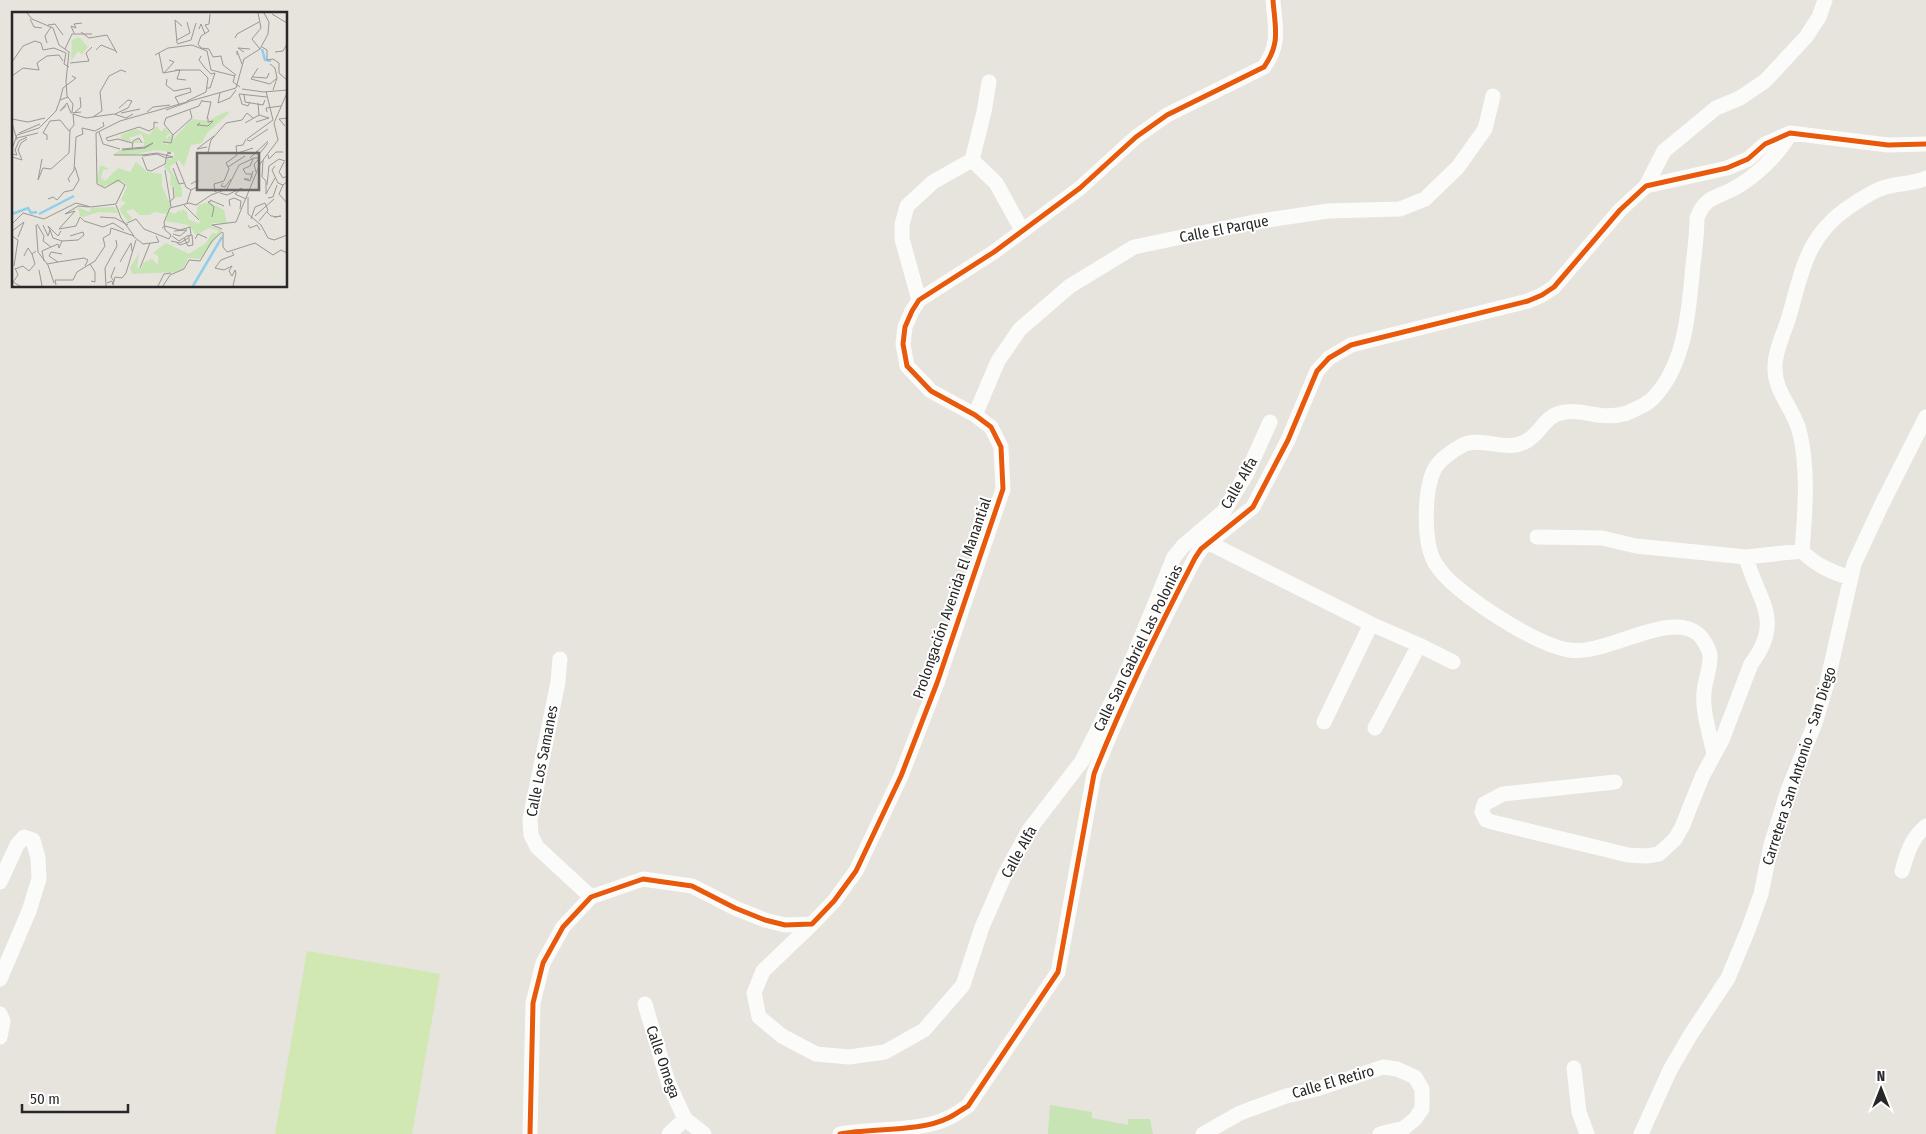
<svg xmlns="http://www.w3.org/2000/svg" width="1926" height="1134" viewBox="0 0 1926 1134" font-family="'Fira Sans Condensed',sans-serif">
<rect width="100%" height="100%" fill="#e7e3dd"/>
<path fill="#c6e4b4" d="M1050 1105 1092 1112V1118L1128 1125V1119H1150L1153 1134H1048Z"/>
<path fill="#d2e8b2" d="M307 951 440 974 412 1134H275Z"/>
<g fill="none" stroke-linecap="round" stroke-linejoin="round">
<path stroke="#fbfbfa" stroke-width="15" d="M972 160 984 112 989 82
M1646 186 1664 151 1716 108 1740 98 1765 81 1806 37 1819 17 1825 0
M919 300 902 239V225L907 206 933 182 972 160 996 183 1022 230
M975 415 998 361 1020 329 1070 286 1134 247 1254 222 1328 211 1400 209 1425 199 1458 167 1485 129 1493 96
M1537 537 1602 538 1636 546 1746 557 1802 551
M1209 543 1371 624 1324 722
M1850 578C1832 572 1815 565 1802 551 1805 513 1809 467 1799 430 1793 408 1774 391 1775 367 1775 351 1783 335 1788 320 1802 273 1805 237 1849 207 1860 200 1873 190 1886 187 1898 183 1914 184 1926 178
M1371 624 1419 645 1375 728
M1419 645 1453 662
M560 659 558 682 530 819 531 835 537 847 591 897
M1714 754C1710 734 1702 712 1704 692 1705 680 1711 667 1710 655 1709 649 1703 638 1698 634 1669 610 1606 656 1569 650 1538 645 1483 609 1458 588 1450 582 1440 571 1435 563 1423 542 1424 491 1434 470 1439 460 1453 450 1463 445 1483 436 1508 454 1528 440 1543 431 1544 415 1565 412 1585 409 1602 421 1627 413 1636 409 1649 404 1655 396 1686 362 1689 308 1693 265 1695 249 1697 234 1697 218 1705 196 1717 198 1735 188 1756 176 1778 155 1790 134
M1615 782 1503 794 1484 804 1482 812 1486 820 1492 822 1628 855 1646 856 1659 854 1675 839 1682 827 1702 777 1722 740 1751 664C1785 619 1757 600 1746 557
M1902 871C1907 854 1911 838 1926 826
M0 882 17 845 24 837 33 840 38 858 39 879 29 911 0 979
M812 924 763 971 754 993 759 1017 782 1036 816 1054 849 1057 885 1052 924 1030 963 985 982 927 1006 872 1029 830 1082 761 1129 667 1174 557 1183 546 1224 511 1247 473 1270 422
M645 1004 668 1082 685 1119 704 1134
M0 1014 3 1021 0 1037
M1574 1068 1579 1112 1587 1134
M530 1134 533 1003 543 963 563 927 591 897 643 879 692 886 735 908 765 920 785 925 812 924 834 901 856 871 901 776 937 683 1003 489 1001 447 991 427 975 415 931 391 907 366 903 344 905 327 912 311 919 300 994 252 1080 188 1136 137 1167 115 1264 67C1281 43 1275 28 1273 0
M669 1134 685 1119
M840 1134C871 1128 921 1132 948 1118 955 1115 961 1110 968 1106L1058 972 1094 774C1123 700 1158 629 1195 558L1201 549 1253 507 1288 440 1317 371 1329 358 1351 345 1528 301 1542 295 1554 287 1620 210 1646 186 1727 168 1748 159 1765 144 1790 133 1888 145 1926 144
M1203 1134 1240 1113 1286 1096 1317 1089 1383 1067 1397 1069 1415 1077 1422 1089V1109L1415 1119 1404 1128 1380 1134
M1641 1134 1670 1070 1691 1034 1728 978 1748 930 1761 894 1771 845 1788 790 1815 723 1827 683 1854 564 1882 504 1926 417"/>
<g stroke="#fff" stroke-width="8">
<path id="cycleway" d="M530 1134 533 1003 543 963 563 927 591 897 643 879 692 886 735 908 765 920 785 925 812 924 834 901 856 871 901 776 937 683 1003 489 1001 447 991 427 975 415 931 391 907 366 903 344 905 327 912 311 919 300 994 252 1080 188 1136 137 1167 115 1264 67C1281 43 1275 28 1273 0
M840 1134C871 1128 921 1132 948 1118 955 1115 961 1110 968 1106L1058 972 1094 774C1123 700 1158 629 1195 558L1201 549 1253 507 1288 440 1317 371 1329 358 1351 345 1528 301 1542 295 1554 287 1620 210 1646 186 1727 168 1748 159 1765 144 1790 133 1888 145 1926 144"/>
</g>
<use href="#cycleway" stroke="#e8590c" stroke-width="5"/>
</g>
<g text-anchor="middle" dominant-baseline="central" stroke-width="4" stroke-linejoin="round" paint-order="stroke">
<g font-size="15" fill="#282828" stroke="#fff">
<text transform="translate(1224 229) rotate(-11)">Calle El Parque</text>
<text transform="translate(1239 483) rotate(-60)">Calle Alfa</text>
<text transform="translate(952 598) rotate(-71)">Prolongación Avenida El Manantial</text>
<text transform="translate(1138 648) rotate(-64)">Calle San Gabriel Las Polonias</text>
<text transform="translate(542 761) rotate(-79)">Calle Los Samanes</text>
<text transform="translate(1799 766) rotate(-72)">Carretera San Antonio - San Diego</text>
<text transform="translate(1019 852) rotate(-61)">Calle Alfa</text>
<text transform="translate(663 1062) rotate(71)">Calle Omega</text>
<text transform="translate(1333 1082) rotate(-16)">Calle El Retiro</text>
</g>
</g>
<g transform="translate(12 12)">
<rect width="275" height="275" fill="#e7e3dd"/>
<path d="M67 25 76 35 70 42 66 39 59 49 60 28ZM215 99 217 101 195 121 190 131 179 133 172 155 167 148 157 155 170 176V185H163L162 175 158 173 159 163 152 155 155 146 158 148 162 145V140L143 138 120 143H100L109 138 132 135V131H121L126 127 130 131 133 129 129 122 117 126 120 130 109 127V123L124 117 137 123 145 114 149 120 153 115 158 121 154 124V127L160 122 161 127 157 131H151L156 133 180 107 196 109ZM124 150 135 160 150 162V174L159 195 155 202 142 200 138 203H128L121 197 114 199 120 206 116 210 107 197 114 191 109 188 115 175 111 169 90 175 85 169 88 153 97 157 91 158 89 166 93 169 106 156 118 160ZM197 190 212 198 215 211H200V215L210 218 188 247 176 246 171 257 163 260 120 262 118 256 127 241 125 256H130L131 251 140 247 146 253V244L141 241 154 231 177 242 194 231 200 221 205 222 206 218 197 216 184 223 177 213 153 209 157 200 163 202 167 198 169 201 170 197 175 200 176 207 187 212 188 208 184 204 186 193ZM66 195 77 200 79 196 102 195 106 201 87 200 71 205 68 204Z" fill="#c6e4b4"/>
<path fill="none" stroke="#8ecfeb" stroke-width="2.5" d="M250 37 253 48 259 49M0 202 16 196 19 201 25 200M27 202 62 184M181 274 210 225"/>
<path fill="none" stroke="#9b9895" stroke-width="1" d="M15 1 20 7 41 16 47 33 57 40 54 69 55 84 61 92 60 100M246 1 249 16 240 27 248 37M260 2 275 11M18 7 22 15 30 16M36 13 43 12 51 23M187 17 189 12 193 22M69 20 77 26 95 23 105 41M62 21 59 14 64 16 62 12 70 11M223 26 225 22 247 10M165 28 178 21 175 10M35 31 33 24 39 15M165 31 163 8 170 14M165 32 179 28 184 11M250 35 255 38V48L261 47 267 51V61L275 68M189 36 197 37 201 45 209 44 211 53 224 63M189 36 186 32 189 24 197 19 193 13 197 12 198 2M53 37 60 22H80M84 38 89 33 104 39M232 40 226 36 238 37M263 40 271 39 275 32M147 41 151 61 168 58 165 67 174 68M143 43 156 36 180 33 195 39 199 58 223 64M225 43V39L230 52M189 44 187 48 193 56 199 62 203 61M0 50 11 34 23 29 29 31 31 38 42 36 54 41 52 52 57 55M58 51 77 49 74 41 80 35M258 52 263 56 265 66M246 56 239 67 258 72 265 66 261 78M163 58H188L196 66 194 80 175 89M152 61 162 50 157 48M223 63 221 70 228 75M0 64 11 56 27 58 25 51 35 44 47 43 51 49M240 65 255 66 257 61M155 67 154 73 162 79 178 76 179 80 163 85 167 92M195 76H198L203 61M230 77 252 80 275 78M208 81 206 91 218 86 224 78M232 82 233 90 251 93 253 88M48 88 51 76 64 66 60 64M190 89 199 90 195 107M238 90 236 94 230 92 227 82 255 85M54 94 48 99 55 91 59 101 69 100M154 98 176 90M178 98 180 106 161 123 152 112 154 106 187 94 190 88M135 100 141 95 158 93M255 100 254 96 269 94M62 101 69 95 68 85M109 101 128 97M61 102 74 106 102 102 114 106 121 102M103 102 116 96 120 89 116 88 107 96M81 105 90 99 88 80 97 64 109 58 114 60M0 107 16 110 33 106M244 110 257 106 247 103M0 111 5 128M188 111 185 113 196 114 201 109 196 110V106M233 111 247 103 246 91M273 114 267 107 275 106M87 120 91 132 108 137M7 121 28 112M5 126 26 121M235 127 261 108 254 79M35 128V123L31 121 38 109 48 108 57 119 62 113 61 102M235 128 238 129 256 117M151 130 159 131 161 123M120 131 106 127 96 129 94 126 127 115 137 119 142 116V110L146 111M195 135 185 137 202 124M0 137 5 123 27 116 44 99 48 88 56 85M110 137 133 135 141 131 133 136 110 138M120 137 121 129 127 126 130 131M244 139 248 141 256 131M196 140 199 128 214 111 230 108 235 101 241 106M226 141 241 136M0 142 5 143 3 138 7 129 15 125M102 143H131M130 143 145 141 161 145 154 146 145 142 131 144M256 143 257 147 264 140H271M0 145 10 148 6 138 9 131 15 127M130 145 135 158 139 159 153 152 155 142 159 141 155 140M238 146 256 129M30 147 26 168 31 156 39 157 57 141 58 118M251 148 250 165 254 169V182L263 166M164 150 174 175 179 178 175 191M272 150 267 160 271 166 275 164M263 154 260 158 266 171 271 173 275 170M216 155 233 144M161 156 167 172 172 171M153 158 159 195M240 166 239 162H234L231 157 238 154 241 147M237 167H232L238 169 241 159M58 170 56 167 62 158 64 125 71 122 70 116 83 119 92 114 91 110M211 171 209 174 213 175 219 167M255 173 257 154 267 147 273 149M271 173 267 182 274 190M207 177 203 180 202 172 212 169 217 157 214 151 225 143 224 134 231 133 234 127M179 178 185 175 186 168 179 172M208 181 215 183 230 176 223 182 234 187M256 186 261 185 265 173M36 187 41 185 45 188 52 180 61 178 67 168 63 155M198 188 212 194M199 189 196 190 202 195 200 205M157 190 162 186 161 175M171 192 187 208M218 194 217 188 222 186 229 189 228 197M77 195 66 194 53 202 63 199 47 217 64 214 68 205 72 209 91 215 101 211 112 218M255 200 259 204H261L262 205H263L269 204 262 205M236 202 249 213 256 226 262 228 275 223M236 202V185M243 204 262 187M88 205 103 206 116 213M239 207 243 195 253 191 256 198 247 209M115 211 124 207 132 217 157 227 159 223 153 218 152 210 158 196 177 191 184 193 199 183 215 177 227 153 242 146H248L242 152 244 160M0 212 11 201 32 207 64 191 79 195 104 192 113 173 106 168 93 176 85 172 84 121 108 109 224 76 232 47 248 37 256 22 257 10 252 1M25 212 32 224 31 229 39 235 30 239 32 249M24 213 26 240 36 253 42 271M31 213 36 224 38 218 41 226 50 229 47 236 46 232 39 235M236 213 238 216 245 213 248 218M150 216 153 214 168 218 178 215 179 223M210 217 200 213 224 210 248 152 266 128 262 111 275 81M38 218 36 214 46 224 49 219M0 219 12 210 6 225M211 220V235L215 240 243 231 261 243 269 238 275 241M161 222 168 224 175 218 162 219M0 224 6 228 2 254M121 224 131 232 147 230 144 224M160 224 167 229 175 224 180 223 181 233 176 234 172 226M183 227 186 222 195 226M50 229 66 228 72 223 71 220 58 224M159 229 168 231 176 226M165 231 168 233 177 230V223M220 240 222 243 209 248 203 256 212 258 220 254 217 259 220 264 223 258 224 261 221 274M12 244 16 236 20 242M46 250 72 246 76 248 73 254M108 250 119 231 120 239M35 252 46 250 37 244 39 240 50 242M78 252 83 260V270L79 269M3 256 6 263 1 270 8 274M128 256 138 231M3 257 11 254 17 259 23 252 20 242 24 239M27 258 30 274M102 269 99 265 103 255M95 271 100 269 101 273 103 265 110 266 114 261 124 228M44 273 43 268H61L65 260 83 249 93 234 91 226 98 222 99 216 122 224 109 206 104 193M94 274 93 256 105 234 104 228M146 274 152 262 159 261M151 274 158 263 172 257 177 248 188 249 200 229 210 220"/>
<path fill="#6b6967" fill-opacity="0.15" stroke="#6b6967" stroke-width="2.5" d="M185 141H247V178H185Z"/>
<rect width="275" height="275" fill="none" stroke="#282828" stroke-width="2.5"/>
</g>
<g transform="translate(1881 1089)" stroke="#ffffff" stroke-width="4" paint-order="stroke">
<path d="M0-4L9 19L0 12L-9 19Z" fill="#282828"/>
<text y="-8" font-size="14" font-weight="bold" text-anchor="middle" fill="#282828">N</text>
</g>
<path d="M22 1104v8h106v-8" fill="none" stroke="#282828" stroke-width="2.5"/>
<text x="30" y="1104" font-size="15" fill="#282828" stroke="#ffffff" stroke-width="4" paint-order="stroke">50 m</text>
</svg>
